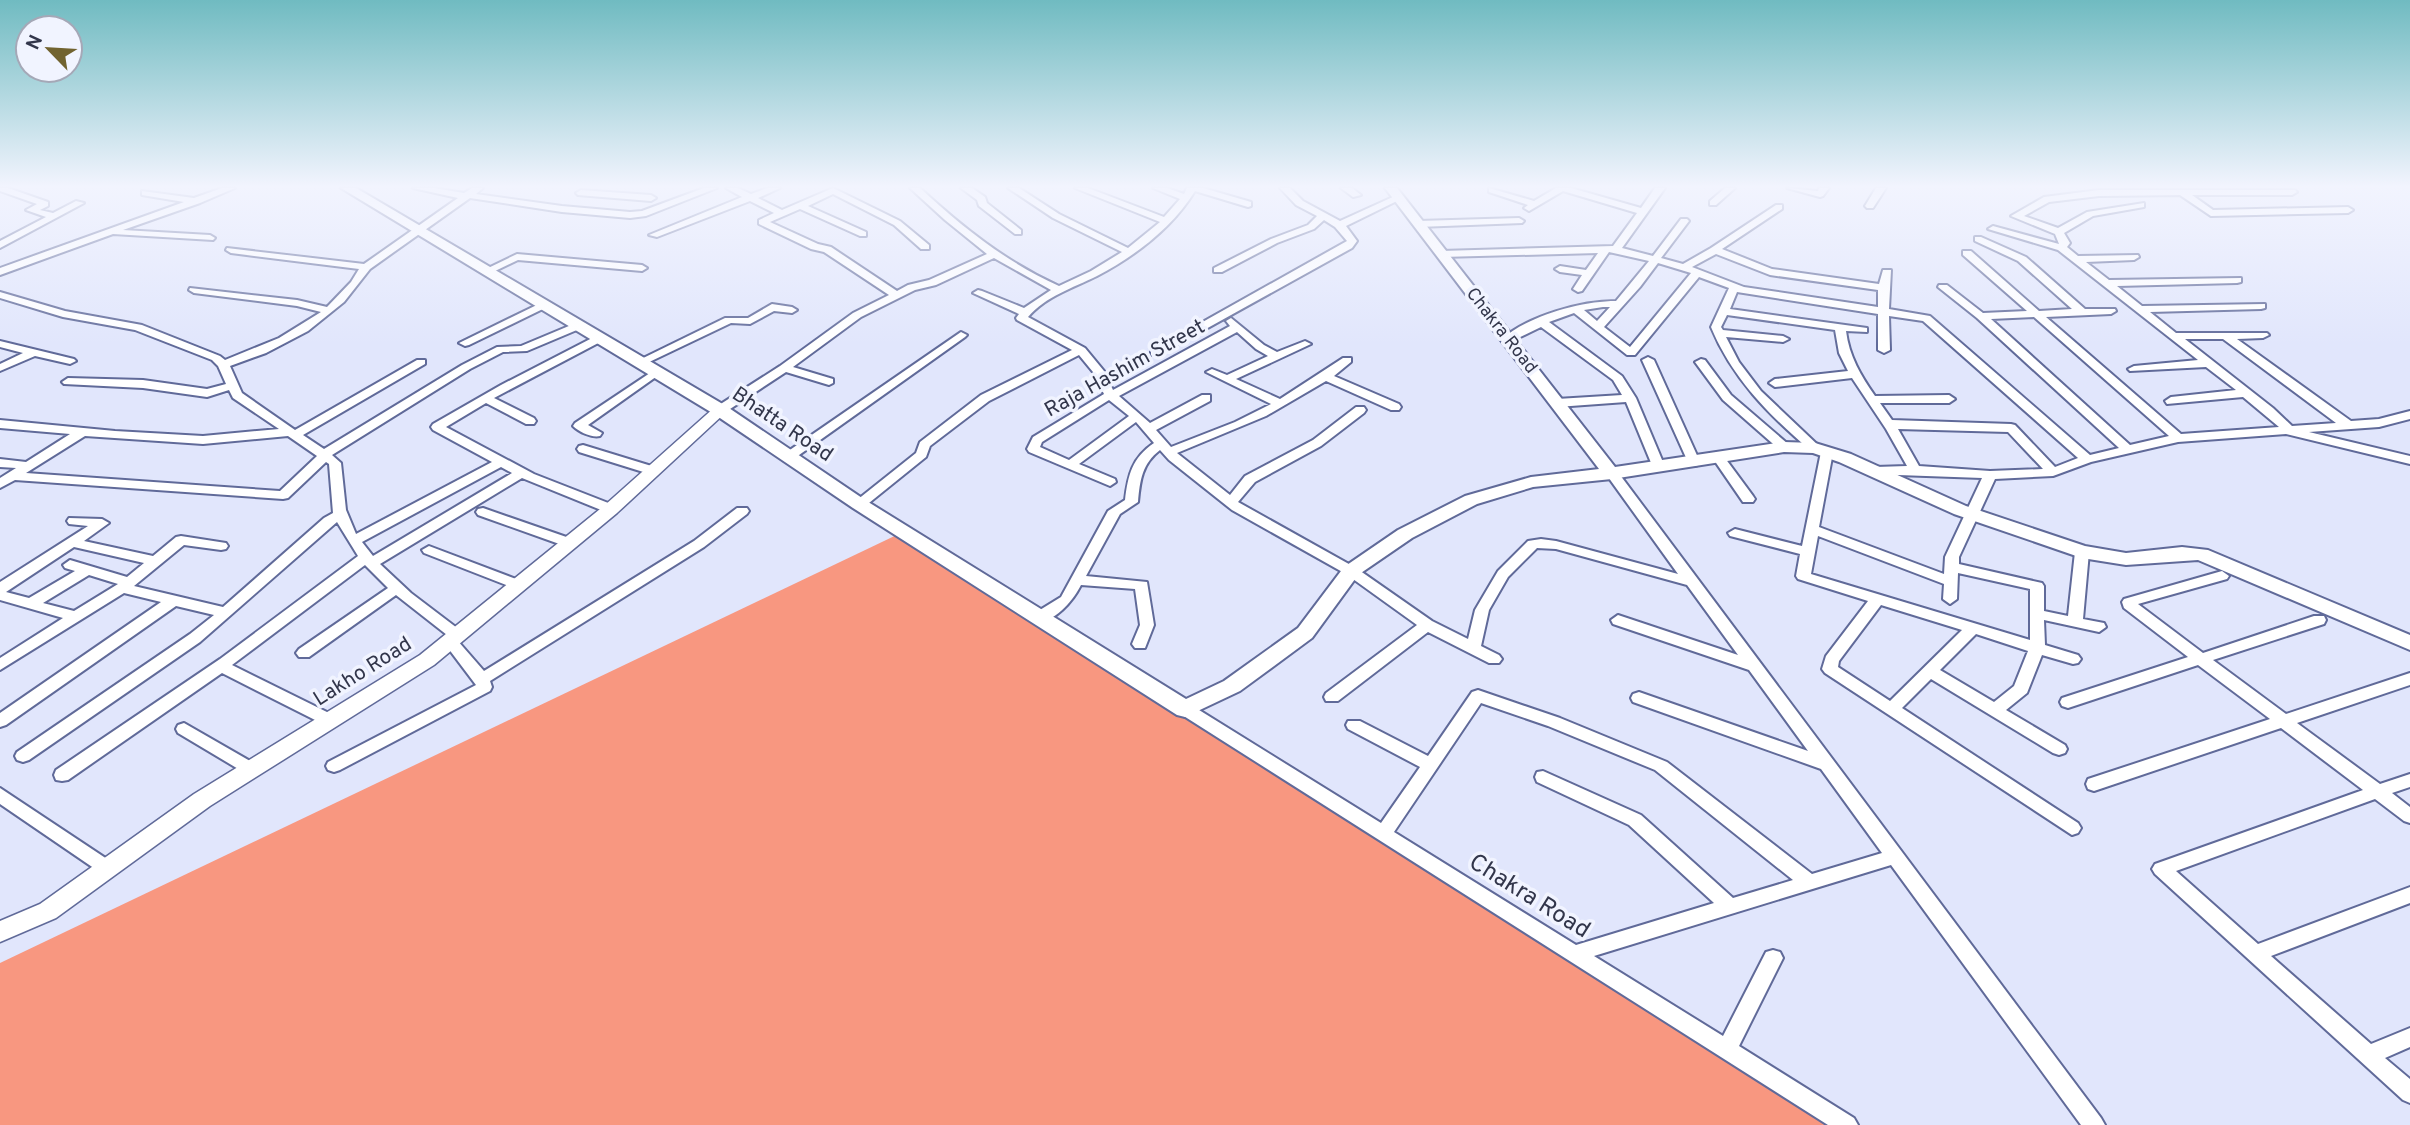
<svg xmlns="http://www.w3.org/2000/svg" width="2410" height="1125" viewBox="0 0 2410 1125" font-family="Overpass,sans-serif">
<rect width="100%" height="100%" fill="#e1e6fc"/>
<path fill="#f89780" d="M905 531 1847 1125H0V963Z"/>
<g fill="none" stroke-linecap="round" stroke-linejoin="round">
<g stroke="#606a99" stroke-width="4">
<path id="minor" d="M0 188H8L48 202V206L40 210 53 213 76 201 84 203 0 248V241L46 217 26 210 37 204 0 191Z
M222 188H235L200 203 123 230 210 235 215 238 213 240 113 234 0 275V268L184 202 142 195V191L194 198Z
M413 188H434L464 193 472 188H483L476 194 562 206 630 212 642 211 704 188H717L646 216 630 218 562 212 470 198 370 269 344 302 308 331 266 353 230 366 242 393 295 430 417 360H425V364L303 435 324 449 462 365 497 347 521 346 576 323H584V327L527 351 503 352 470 369 332 455 341 463 346 510 356 534 492 462 433 430 431 427 433 424 501 385 596 336H604V340L494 398 534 418 536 421 534 424H526L486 403 446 427 534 474 616 506 618 509 616 512H606L522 478 380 564 411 593 461 631 463 635 457 640 484 671 694 541 737 508H747L749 511 747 514 704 547 490 681 492 687 490 691 340 770 334 772 328 770 326 766 328 762 476 685 442 640 447 635 396 595 309 657H299L296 653 299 649 388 588 365 565 232 665 335 716 337 720 335 724H323L222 673 68 780 62 781 56 780 54 775 56 770 220 659 358 556 337 522 200 642 29 760 23 762 17 760 15 756 17 752 190 634 214 615 176 606 6 725 0 727V713L161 602 124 593 0 670V658L63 618 0 600V582L88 526 69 524 67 521 69 518 102 519 109 523 84 541 153 556 176 537 181 536 226 543 228 546 226 549 221 550 184 545 134 586 223 607 324 518 333 513 329 464 326 462 288 498 283 499 15 480 0 488V478L16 468 0 467V459L26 462 70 434 0 428V420L115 431 203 436 279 429 233 398 229 390 207 397 143 388 64 384 62 382 68 378 143 380 207 389 226 384 218 366 212 360 135 330 63 317 0 298V292L65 311 142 325 220 356 225 360 279 338 321 312 297 306 194 293 189 290 190 288 297 300 327 307 351 282 359 269 231 253 226 250 227 248 364 264 458 198ZM85 436 203 444 288 436 317 456 280 491 26 473ZM501 467 512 473 373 556 362 542ZM74 547 144 563 127 577 70 560 63 565 65 568 75 571 29 598 6 592ZM89 575 118 584 74 611 43 603Z
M726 188H738L751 194 767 188H780L758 198 782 210 833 188 900 221 929 245V249H921L894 225 833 194 808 206 866 232V236H860L800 209 770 222 818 244 831 247 897 291 908 285 929 280 987 254 945 220 910 188H920C962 227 1006 262 1059 286L1091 271 1122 252 1053 218 1008 188H1019L1059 214 1128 248 1160 222 1075 188H1088L1164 217 1180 199 1153 188H1167L1184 194 1187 188H1203L1251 202V206L1248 207 1195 191C1172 228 1135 256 1097 276 1073 288 1046 296 1028 317L1085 348 1104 371 1113 390 1230 326 1226 321 1231 318 1264 345 1277 352 1305 341 1311 344 1236 379 1280 399 1343 358H1351V362L1334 376 1399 404 1401 407 1399 410H1391L1326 381 1266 416 1177 453 1230 495 1245 476 1313 440 1356 407H1364L1366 410 1364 413 1321 446 1255 482 1238 502 1356 568 1432 621 1468 639 1475 610 1498 571 1528 541 1541 539 1556 541 1678 574 1606 474 1607 471H1617L2101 1118 2105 1125H2081L1891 865 1594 956 1723 1036 1766 952 1773 950 1780 952 1783 958 1739 1046 1854 1118 1858 1125H1828L1179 713 1177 709 1179 705H1191L1381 823 1420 767 1348 729 1346 725 1348 721H1360L1428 756 1472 692 1478 690 1560 718 1667 762 1812 874 1882 853 1821 769 1633 702 1631 698 1633 694 1639 692 1808 751 1749 670 1613 624 1611 620 1618 615 1738 655 1687 585 1556 549 1537 548 1508 577 1489 610 1481 646 1499 655 1502 659 1499 663H1489L1428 632 1338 701H1326L1324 697 1326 693 1417 625 1346 574 1232 510 1169 460 1160 450C1142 464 1140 480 1138 502L1120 514 1086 576 1147 582 1154 625 1145 648H1135L1132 644 1140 625 1135 589 1081 585C1074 599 1054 625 1035 621L1033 617 1035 613 1061 597 1108 511 1125 500C1128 475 1132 458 1154 443L1136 422 1079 464 1115 479 1116 482 1110 486 1029 452 1027 449 1033 437 1104 394 1093 372 1079 355 989 401 930 446 926 457 864 507 859 508 852 504 916 453 920 442 981 395 1072 350 1017 320 1016 318 1019 314 973 293 978 290 982 291 1024 308 1051 290 994 258 936 285 915 290 861 317 793 367 833 379V383L829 385 786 372 724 413H716L714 410 716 407 780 366 853 313 889 295 824 252 811 249 759 224V220L774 213 750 201 657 237 649 235 742 197ZM1237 332 1256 349 1268 356 1227 375 1212 369 1206 372 1271 404 1235 422 1171 447 1156 430 1210 401V395H1202L1150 423 1119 396ZM1109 400 1129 416 1069 460 1040 447 1042 442ZM1481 703 1548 726 1655 770 1793 880 1733 898 1641 815 1543 771 1537 772 1535 777 1537 782 1629 825 1714 903 1576 945 1394 832Z
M961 188H972L985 197 987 203 1021 230V234H1015L979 206 977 200Z
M1280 188H1290L1303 201 1340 221 1395 196 1403 198 1346 226 1357 241 1352 248 1159 355H1151V351L1347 241 1335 227 1324 220 1314 229 1277 243 1222 272H1214V268L1271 239 1308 225 1317 216 1296 205Z
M1341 188H1352L1361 195 1353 197Z
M1489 188 1534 201 1556 188H1571L1641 208 1655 188H1665L1622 248 1653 256 1681 219H1687L1689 221 1661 258 1683 264 1711 248 1776 205H1782V209L1722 249 1772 269 1879 284 1883 270H1891L1889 309 1930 316 2090 455 2119 448 1977 318 1938 287 1939 285H1947L1983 313 2027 311 1963 255V251H1971L2039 311 2072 309 2018 261 1975 241V237H1981L2026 257 2085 309H2115L2116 311 2111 314 2046 317 2181 434 2279 427 2243 397 2167 404 2165 401 2171 397 2236 390 2206 367 2130 371 2128 369 2134 366 2198 360 2058 250 1988 229 1993 226 2059 244 2055 234 2011 216 2044 197 2099 190H2295L2297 192 2292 195H2192L2213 210 2348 207 2353 210 2348 213 2211 216 2180 195 2099 196 2049 202 2024 216 2058 228 2087 212 2144 203V207L2093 216 2064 233 2070 243 2067 247 2078 256 2138 255 2139 257 2134 260 2086 262 2109 280 2241 278V282L2237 283 2117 286 2142 306 2265 304V308L2261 309 2150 312 2176 333H2267L2269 335 2263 338 2237 339 2351 421 2379 419 2410 411V419L2379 427 2309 432 2410 456V464L2286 434 2178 442 2091 462 2053 476 1995 479 1959 557V564L2042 583 2044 586V611L2068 616 2075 552 2082 548 2089 552 2083 619 2104 623 2106 627 2099 632 2044 620 2045 645 2078 655 2081 659 2078 663 2073 664 2042 655 2027 693 2006 710 2065 745 2067 749 2065 753 2059 755 2053 753 1931 679 1902 708 2078 823 2081 828 2078 833 2072 835 1825 673 1822 669 1826 656 1868 601 1798 579 1796 576 1800 554 1730 536 1728 533 1735 529 1802 546 1821 452 1827 448 1833 452 1819 527 1944 574 1945 557 1982 478 1870 474 1869 471 1875 467 1907 466 1886 429 1852 378 1775 387 1769 383 1775 379 1848 371 1839 353 1835 330 1727 315 1721 327 1723 330 1783 336 1789 339 1783 342 1726 337 1739 362 1761 391 1821 448 1819 451H1811C1769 415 1732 378 1711 327L1729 288 1699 277 1635 355H1627L1574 313 1549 322 1622 376 1636 398 1665 467 1659 471 1654 470 1626 402 1557 407 1551 403 1557 399 1622 395 1613 380 1541 327 1512 341 1508 342 1502 339C1528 316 1581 301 1616 301L1649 261 1609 252 1582 291 1578 292 1573 289 1582 275 1560 272 1555 269 1560 266 1586 270 1598 253 1441 257 1436 254 1441 251 1613 246 1637 213 1563 191 1529 211 1524 208 1528 205 1489 192ZM1716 254 1770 275 1878 290V307L1744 287 1692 267ZM1658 263 1691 273 1630 347 1604 327 1640 287ZM1737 292 1878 314V350L1884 353 1890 350 1889 316 1923 321 2078 458 2055 467 2015 425 2011 424 1892 420 1880 403H1949L1955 399 1949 395 1875 396C1861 376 1849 356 1846 331L1867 332V328L1730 309ZM1603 307H1610L1597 321 1584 310ZM2034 317 2169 436 2130 445 1991 319ZM2185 339H2223L2336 423 2292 426 2273 408ZM1898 429 2008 432 2043 469 1990 471 1919 466ZM1818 536 1944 584 1943 599 1950 604 1957 599 1958 573 2030 589V640L1811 574ZM1881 605 1962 630 1890 701 1838 667 1839 661ZM1976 634 2028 651 2014 686 1994 702 1940 670Z
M1725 188H1735L1716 205H1710V201Z
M1787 188 1818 191 1819 188H1829L1823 196 1820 197Z
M1876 188H1886L1873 208H1867L1865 206Z
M581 190 651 195 656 198 651 201 578 195 576 193Z
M1519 218 1524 221 1522 223 1418 227 1413 224 1418 221Z
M517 254 642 265 647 268 642 271 518 260 493 272H485L484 270Z
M545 301 550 304 549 306 469 345 465 346 459 343Z
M772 304 792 307 797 310 792 313 774 311 750 324 731 323 643 365 639 366 633 363 725 318H748Z
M961 332 967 335 965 337 792 460H784L782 457 784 454Z
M0 341 74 359 76 361 70 364 35 356 0 371V364L23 353 0 347Z
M1648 357 1654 360 1700 462 1698 465 1694 466 1688 462 1642 360Z
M1701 359 1705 360 1731 395 1788 444 1790 447 1788 450H1780L1723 400 1695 362Z
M656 369 660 370V374L588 425 602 433 600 436C592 438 579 432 573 426L575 423Z
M583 445 658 468 659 471 653 475 579 452 577 449 579 446Z
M1718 453 1722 454 1753 496 1755 499 1753 502H1743L1712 457Z
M483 508 575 540 577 543 570 547 565 546 478 515 476 512 478 509Z
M429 546 524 582 526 585 524 588H514L424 553 422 550Z
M2222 571 2229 576 2227 579 2138 604 2203 653 2314 616H2324L2326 620 2324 624 2213 660 2286 714 2410 673V685L2297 723 2380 784 2410 774V787L2392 793 2410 807V823L2404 821 2375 799 2176 871 2258 944 2410 887V903L2271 956 2371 1044 2410 1028V1047L2385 1058 2410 1079V1103L2403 1100 2155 874 2152 869 2155 864 2363 790 2281 728 2094 791 2088 789 2086 784 2088 779 2270 719 2198 665 2068 708 2062 706 2060 702 2062 698 2188 657 2124 608 2122 602 2124 599Z
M184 723 257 765 259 769 257 773 251 775 245 773 178 733 176 729 178 725Z
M0 788 113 863 116 868 113 873 107 875 101 873 0 804Z"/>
</g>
<g stroke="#606a99" stroke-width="3">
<path id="tertiary" d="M720 405 725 407 728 410 725 413 617 513 434 665 210 806 56 918 0 942V921L40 904 194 794 420 655 605 505 715 407Z"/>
</g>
<g stroke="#606a99" stroke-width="4">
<path id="secondary" d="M341 188H356L726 406 865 500 1186 699 1224 681 1298 628 1344 567 1398 530 1465 496 1531 477 1599 469 1385 188H1397L1615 467 1784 442 1815 443 1851 454 1966 506 2085 546 2126 553 2182 547 2208 550 2410 635V650L2198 560 2126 565 2082 558 1954 514 1839 462 1813 453 1784 452 1612 479 1533 487 1477 504 1412 538 1358 575 1312 638 1240 691 1185 717 1177 715 853 508 714 414Z"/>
</g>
<use href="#minor" fill="#fff" fill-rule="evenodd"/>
<use href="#tertiary" fill="#fff" fill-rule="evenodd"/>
<use href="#secondary" fill="#fff" fill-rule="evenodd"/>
</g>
<linearGradient id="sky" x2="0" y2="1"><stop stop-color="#70bbc1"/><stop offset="0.54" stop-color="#f2f4fe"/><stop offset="1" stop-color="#f2f4fe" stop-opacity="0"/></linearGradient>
<rect width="2410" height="345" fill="url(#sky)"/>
<g text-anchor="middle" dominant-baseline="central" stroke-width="7" stroke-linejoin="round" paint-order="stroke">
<g font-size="18" fill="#32364b" stroke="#f1f4ff">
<text transform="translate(1501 331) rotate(52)">Chakra Road</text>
</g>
<g font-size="21" fill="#32364b" stroke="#f1f4ff">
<text transform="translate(1125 369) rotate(-29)">Raja Hashim Street</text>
<text transform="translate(782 425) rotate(34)">Bhatta Road</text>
<text transform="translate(363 672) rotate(-32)">Lakho Road</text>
</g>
<g font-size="24" fill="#32364b" stroke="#f1f4ff">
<text transform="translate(1529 897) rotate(32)">Chakra Road</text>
</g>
</g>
<g transform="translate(49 49) rotate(295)"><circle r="33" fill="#f1f4ff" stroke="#a5a8b7" stroke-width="2"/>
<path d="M0-5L12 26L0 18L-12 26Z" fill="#716330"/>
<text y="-10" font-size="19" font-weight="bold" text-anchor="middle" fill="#32364b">N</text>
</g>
</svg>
